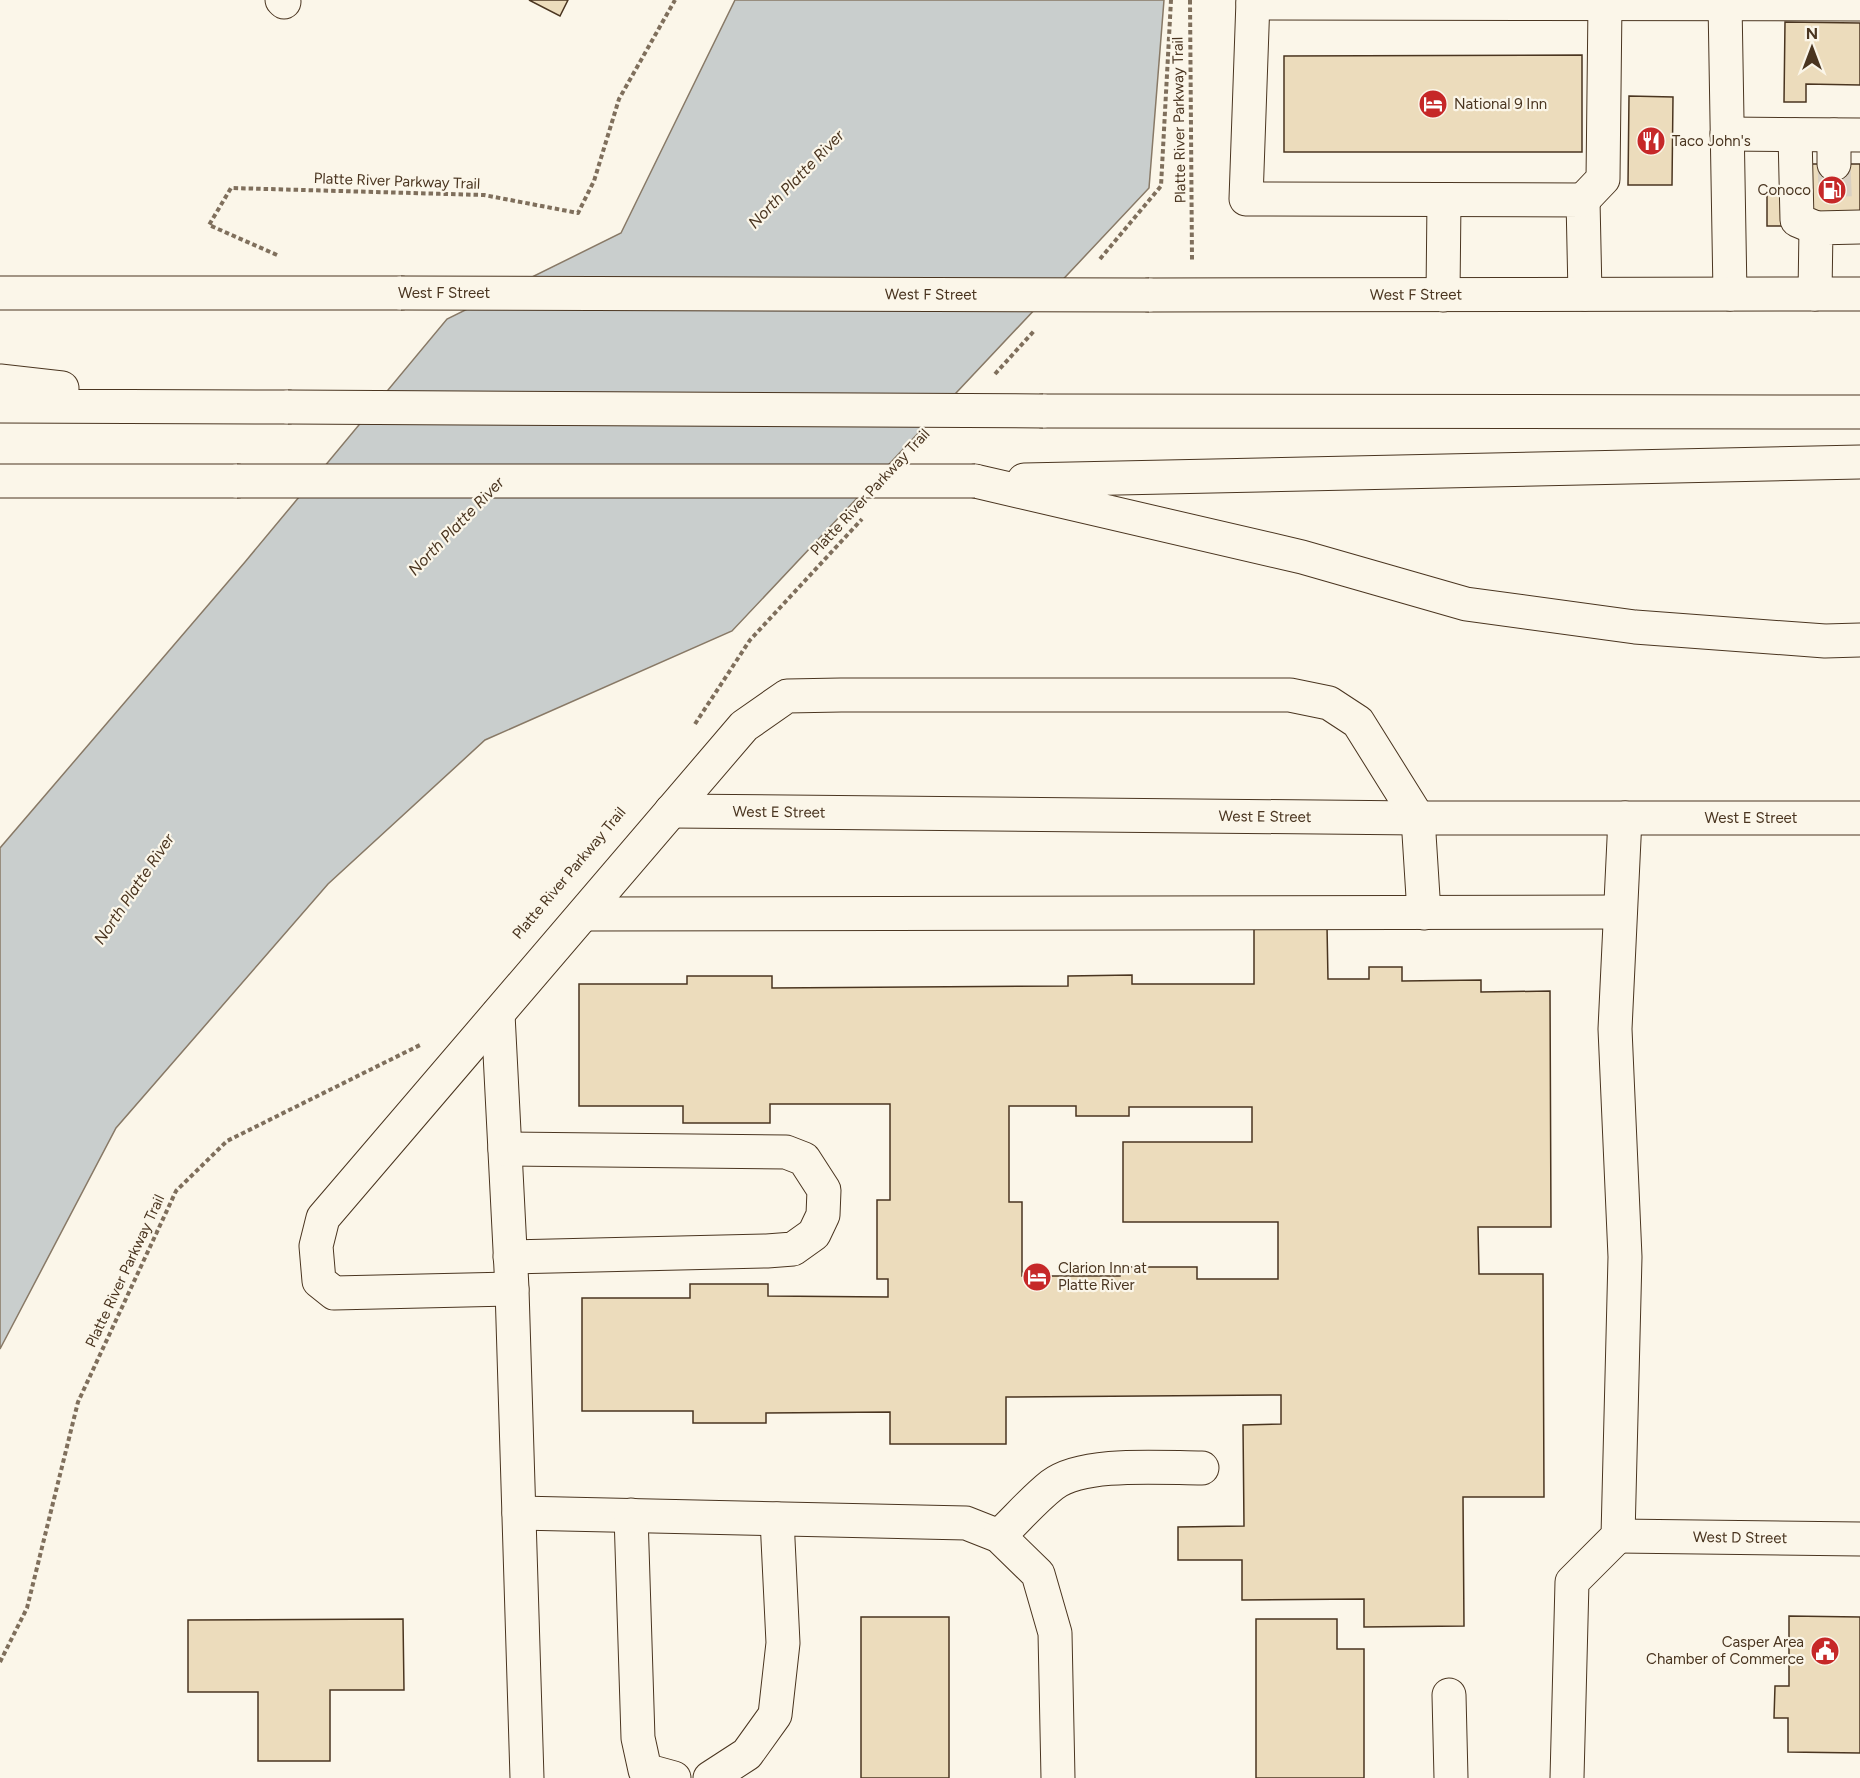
<svg xmlns="http://www.w3.org/2000/svg" width="1860" height="1778" viewBox="0 0 1860 1778" font-family="Figtree,sans-serif">
<rect width="100%" height="100%" fill="#fbf6e9"/>
<path fill="#c9cecd" stroke="#887966" stroke-width="1.5" d="M735 0H1164L1149 188 732 631 485 740 328 884 116 1128 0 1349V848L245 562 447 319 621 233Z"/>
<path fill="#ecdcbc" stroke="#4a3520" stroke-width="1.5" fill-rule="evenodd" d="M529 0H568L560 16Z
M1785 22 1860 23V85L1806 84V102H1784Z
M1582 55V152H1284V56Z
M1629 96 1673 97 1672 185H1628Z
M1804 164H1860V215L1804 216Z
M1767 188H1787V226H1767Z
M1254 926H1327L1328 979H1369V967H1402V981L1481 980V992L1550 991 1551 1227H1478L1479 1274H1543L1544 1497H1463L1464 1626 1364 1627V1599L1242 1600V1560H1178V1527L1244 1526 1243 1425 1281 1424V1395L1006 1397V1444H890V1412L766 1413V1423H693V1411H582V1298H690V1284H768V1296L888 1297V1279H877V1200H890V1104H770V1123H683V1106H579V984H687V976H772V988L1068 986V976L1132 975V984H1254ZM1009 1106H1076V1116H1129V1107H1252V1142H1123V1222H1278V1279H1197V1267H1120V1276H1022V1202H1009Z
M1789 1616 1860 1617V1753L1788 1752V1718H1774L1775 1686H1789Z
M861 1617H949V1778H861Z
M403 1619 404 1690H330V1761H258V1692H188V1620Z
M1256 1619H1337V1649H1364V1778H1256Z"/>
<g fill="none" stroke-linecap="round" stroke-linejoin="round">
<path stroke="#d8cfc1" stroke-width="33" stroke-dasharray="33 16" stroke-linecap="butt" d="M1834 164 1836 216"/>
<g stroke="#4a3520" stroke-width="35">
<g id="minor">
<path d="M282 0 284 2"/>
<path d="M1253 0 1246 199 1583 200 1585 294"/>
<path d="M1253 3 1860 4"/>
<path d="M1725 3 1730 294"/>
<path d="M1727 134 1860 135"/>
<path d="M1795 135 1797 220 1816 228"/>
<path d="M1834 135V164"/>
<path d="M1583 200 1603 179 1605 3"/>
<path d="M1815 294 1816 228 1860 227"/>
<path d="M1443 295 1444 200"/>
<path id="s1" d="M671 811 1418 818H1860"/>
<path d="M584 914 1620 912"/>
<path d="M498 1014 512 1289 527 1778"/>
<path d="M505 1149 786 1152 804 1159 824 1190 823 1215 814 1234 793 1249 767 1251 510 1257"/>
<path d="M512 1289 334 1293 319 1281 316 1246 323 1218 744 726 787 696 841 695H1290L1329 703 1358 722 1418 818 1424 913"/>
<path d="M519 1513 966 1523 999 1536 1038 1574 1055 1633 1058 1778"/>
<path d="M631 1515 638 1738 645 1770 674 1778"/>
<path d="M999 1536C1017 1519 1033 1500 1052 1485 1083 1461 1163 1468 1202 1468"/>
<path id="s2" d="M1618 1536 1860 1539"/>
<path d="M1449 1695 1451 1778"/>
<path d="M710 1778 747 1754 775 1715 783 1643 777 1519"/>
<path d="M1567 1778 1572 1582 1618 1536 1625 1257 1615 1029 1625 818"/>
</g>
</g>
<g stroke="#4a3520" stroke-width="35">
<g id="major">
<path d="M0 293H401"/>
<path id="s3" d="M1149 295 1860 294"/>
</g>
</g>
<g stroke="#4a3520" stroke-width="35">
<path id="highway" d="M0 381 62 388
M0 406 288 407
M1043 411 1860 412
M1024 480 1860 462
M0 481H237
M975 481 1302 557 1466 604 1635 627 1825 641 1860 640"/>
</g>
<path stroke="#7f6f5c" stroke-width="4" stroke-dasharray="4.5 3" stroke-linecap="butt" d="M1190 0 1192 260
M277 255 209 225 231 188 484 195 578 213 594 181 619 99 675 0
M1100 259 1161 186 1171 0
M995 374 1034 331
M695 724 750 640 862 519
M0 1662 27 1608 78 1402 176 1191 227 1141 422 1044"/>
<use href="#minor" stroke="#fbf6e9" stroke-width="33"/>
<use href="#major" stroke="#fbf6e9" stroke-width="33"/>
<use href="#highway" stroke="#fbf6e9" stroke-width="33"/>
<g stroke="#4a3520" stroke-width="35" stroke-linecap="butt">
<g id="major-bridge">
<path id="s4" d="M401 293 1149 295"/>
</g>
</g>
<g stroke="#4a3520" stroke-width="35" stroke-linecap="butt">
<path id="highway-bridge" d="M288 407 1043 411
M237 481H975"/>
</g>
<use href="#major-bridge" stroke="#fbf6e9" stroke-width="33"/>
<use href="#highway-bridge" stroke="#fbf6e9" stroke-width="33"/>
</g>
<defs>
<g id="hotel-disc" transform="scale(1.5)"><circle r="9.5" fill="#c62828" stroke="#fbf6e9"/><path d="M-6-4.5h1.5V1H6V5H4.5V3h-9V5H-6ZM-4 0a1.8 1.8 0 1 1 3.6 0ZM.5 0V-2.5h3Q6-2.5 6 0Z" fill="#fff"/></g>
<g id="restaurant-disc" transform="scale(1.5)"><circle r="9.5" fill="#c62828" stroke="#fbf6e9"/><path d="M-5-6h1v4h1v-4h1v4h1v-4h1v5L-1.5 .5V6h-2V.5L-5-1ZM5-6V6H3V1.5H1.5Q1.5-4 5-6Z" fill="#fff"/></g>
<g id="fuel-disc" transform="scale(1.5)"><circle r="9.5" fill="#c62828" stroke="#fbf6e9"/><path d="M-5.5-6h7V0h2V4h1.3V-2.5L3-4.5l.8-.8L6-3V5H2.5V1h-1V6h-7ZM-4.2-4.7v3.2H.2V-4.7Z" fill="#fff"/></g>
<g id="civic-disc" transform="scale(1.5)"><circle r="9.5" fill="#c62828" stroke="#fbf6e9"/><path d="M-.6-6.5H3V-4.5H.6V-3L4-1V1h2V6H-6V1h2V-1L-.6-3ZM-1.2 2.5V6h2.4V2.5Z" fill="#fff"/></g>
</defs>
<g fill-rule="evenodd">
<use href="#hotel-disc" x="1433" y="104"/>
<use href="#restaurant-disc" x="1651" y="141"/>
<use href="#fuel-disc" x="1832" y="190"/>
<use href="#hotel-disc" x="1037" y="1277"/>
<use href="#civic-disc" x="1825" y="1651"/>
</g>
<g text-anchor="middle" dominant-baseline="central" stroke-width="4.5" stroke-linejoin="round" paint-order="stroke">
<g font-size="15" fill="#4a3520" stroke="#fbf6e9" text-anchor="start">
<text x="1454" y="104">National 9 Inn</text>
<text x="1672" y="141">Taco John's</text>
<text x="1811" y="190" text-anchor="end">Conoco</text>
<text x="1058" y="1268">Clarion Inn at<tspan x="1058" dy="17">Platte River</tspan></text>
<text x="1804" y="1642" text-anchor="end">Casper Area<tspan x="1804" dy="17">Chamber of Commerce</tspan></text>
</g>
<g font-size="15" fill="#4a3520" stroke="#fbf6e9">
<text transform="translate(1179 120) rotate(-91)">Platte River Parkway Trail</text>
<text transform="translate(397 181) rotate(2)">Platte River Parkway Trail</text>
<text x="444" y="293">West F Street</text>
<text stroke="none"><textPath href="#s4" startOffset="530">West F Street</textPath></text>
<text stroke="none"><textPath href="#s3" startOffset="267">West F Street</textPath></text>
<text transform="translate(870 492) rotate(-47)">Platte River Parkway Trail</text>
<text stroke="none"><textPath href="#s1" startOffset="108">West E Street</textPath></text>
<text stroke="none"><textPath href="#s1" startOffset="594">West E Street</textPath></text>
<text stroke="none"><textPath href="#s1" startOffset="1080">West E Street</textPath></text>
<text transform="translate(569 873) rotate(-50)">Platte River Parkway Trail</text>
<text transform="translate(125 1271) rotate(-65)">Platte River Parkway Trail</text>
<text stroke="none"><textPath href="#s2" startOffset="122">West D Street</textPath></text>
</g>
<g font-size="16" font-style="italic" fill="#4a3520" stroke="#fbf6e9">
<text transform="translate(796 179) rotate(-46)">North Platte River</text>
<text transform="translate(456 526) rotate(-46)">North Platte River</text>
<text transform="translate(134 889) rotate(-56)">North Platte River</text>
</g>
</g>
<g transform="translate(1812 48)" stroke="#fbf6e9" stroke-width="4.5" paint-order="stroke">
<path d="M0-4.5L10 22L0 15L-10 22Z" fill="#4a3520"/>
<text y="-9" font-size="16" font-weight="bold" text-anchor="middle" fill="#4a3520">N</text>
</g>
</svg>
